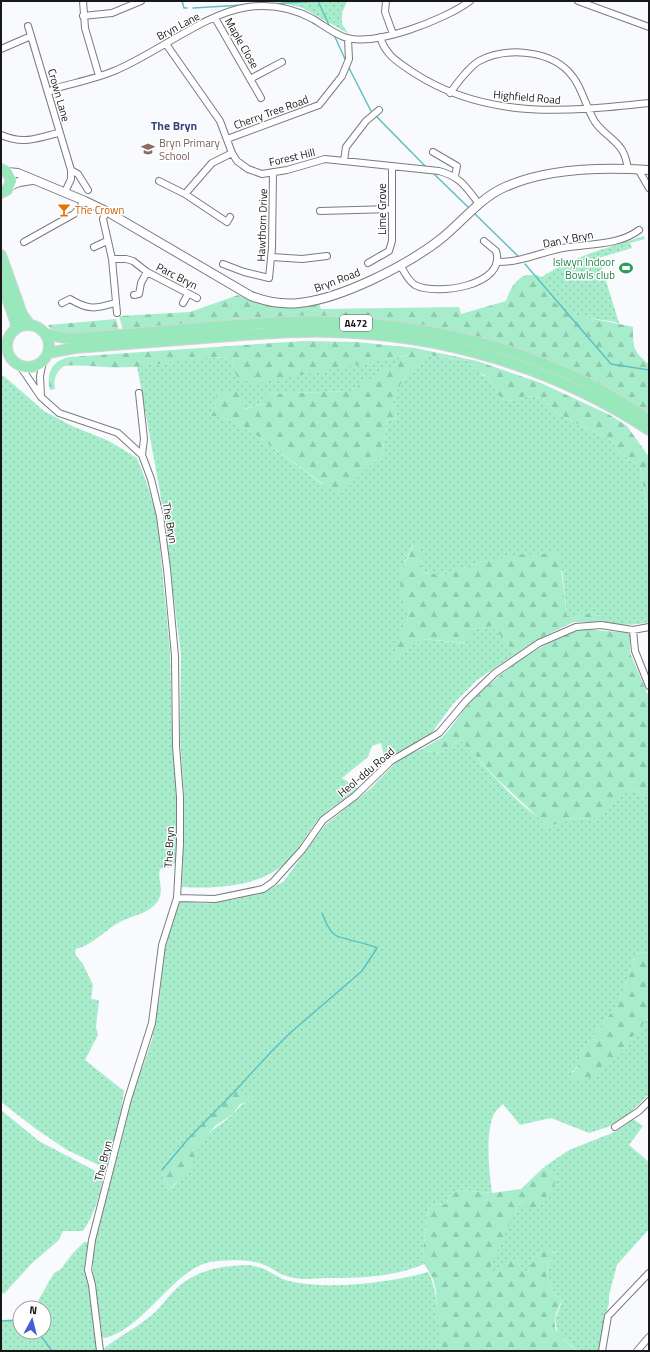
<svg xmlns="http://www.w3.org/2000/svg" width="650" height="1352" viewBox="0 0 650 1352" font-family="'Titillium Web',sans-serif">
<defs>
<pattern id="grass-dots" width="8" height="8" patternUnits="userSpaceOnUse"><rect width="8" height="8" fill="#a7edcc"/><path d="M2 2h.1M6 6h.1" fill="none" stroke="#8fcaaf" stroke-width="1.8" stroke-linecap="round"/></pattern>
<pattern id="forest-firs" width="22" height="20" patternUnits="userSpaceOnUse"><rect width="22" height="20" fill="#a7edcc"/><path d="M5 1l3.5 6h-7zM16 11l3.5 6h-7z" fill="#8fcaaf"/></pattern>
</defs>
<rect width="100%" height="100%" fill="#f9fafe"/>
<path fill="url(#grass-dots)" fill-rule="evenodd" d="M259 1H347L342 13V24L349 34 303 8 280 2Z
M644 236 645 239 630 243 632 248 599 258 619 323C603 319 569 318 556 305 550 298 545 286 540 278 574 256 606 248 644 236Z
M410 355 350 391 266 394V403L244 409 240 396 216 402 210 416H220L252 432 322 484 360 475 379 457 382 458 387 420 397 418 393 402 394 395 409 371 417 366 428 355 468 361 482 375 488 377 501 399 514 401 525 396 542 398 558 414 611 440 619 452 640 467 649 519V622C632 626 619 625 602 622L601 616 584 613 578 616H567L562 570 482 561 445 575 421 573 422 558 412 545C410 554 405 561 402 569 399 584 401 600 409 612L394 659 422 639 464 643 475 629 493 626 515 654 477 680 453 704 431 734 385 760 381 743 372 746 368 757 342 778 359 789C346 798 331 807 320 818 308 830 302 846 291 858 263 887 220 889 182 887L184 799 180 736 181 654 160 492 137 366C168 361 200 356 232 358L234 369 285 377Z
M1 375 4 376 44 411 72 426 109 441 137 458 146 481 157 517 170 651 172 727 177 785V858L172 867 160 869C157 880 164 887 159 899 151 914 133 915 120 922 104 930 95 944 76 949L75 954 83 964 93 985 91 999 99 1000 96 1027 98 1035 85 1060 124 1091 119 1124 107 1169 67 1150 36 1129 1 1102Z
M461 740C487 768 519 809 553 826L572 818 592 819 608 811 612 804 628 791 633 790 649 798V952L635 954 629 975 618 1004 579 1054V1065L571 1073 626 1050 623 1048 649 1017V1094L631 1112 608 1127 589 1133 551 1118 520 1125 503 1104C500 1107 496 1110 494 1114 485 1134 489 1171 492 1193L461 1190 450 1194 446 1204 432 1205 428 1209 422 1260 424 1264C394 1277 361 1278 328 1278 317 1278 305 1280 295 1278 279 1276 274 1268 262 1264 249 1259 224 1260 210 1262 174 1269 145 1328 105 1338L102 1337V1332L93 1272V1255L96 1235 123 1135 131 1100 152 1040 160 996 164 947 177 904 181 901C191 902 202 904 212 903 232 900 267 893 284 881L325 825 371 788 394 764 405 756 422 749 437 754ZM225 1100H255C238 1104 242 1106 231 1116 221 1125 209 1130 201 1142 189 1159 188 1177 168 1190L162 1170 188 1139Z
M1 1110 39 1141 103 1175C101 1194 94 1215 83 1231H63L59 1240 31 1264 5 1293 1 1294Z
M633 1119 643 1126 629 1145 649 1162V1229L617 1265 609 1295V1304L604 1318 600 1351H578L558 1335 555 1319 563 1299 554 1295C554 1287 548 1281 547 1274 547 1265 553 1259 554 1251L534 1255 530 1268 527 1272 521 1269 518 1261 495 1275 487 1272 520 1202 523 1203 557 1179 544 1167 569 1150 617 1131Z
M84 1242H89C82 1269 89 1281 93 1307 95 1322 96 1336 98 1351H1V1321C7 1318 14 1321 20 1320V1332H44V1308H38L39 1299 54 1273 61 1269 73 1253Z
M249 1265C254 1266 259 1267 264 1269 271 1272 277 1277 285 1280 326 1291 388 1283 428 1272 438 1288 440 1331 440 1351H103V1349C117 1338 134 1329 148 1318 157 1312 164 1302 171 1294 193 1270 218 1266 249 1265Z"/>
<path fill="url(#forest-firs)" d="M526 275H538L546 281C545 319 607 319 633 327 633 346 633 352 649 364V413L587 379 393 322 123 330 119 316 190 312 238 295C272 309 283 311 319 303L321 309 459 307 461 314 506 301C510 290 514 280 526 275Z
M116 319 119 331 68 334 51 329 48 325Z
M303 341 357 342 415 348 477 361 541 383 610 415 627 426 649 457V519L640 467 619 452 611 440 558 414 542 398 525 396 514 401 501 399 488 377 473 370 468 361 428 355 417 366 409 371 394 395 393 402 397 418 387 420 382 459 379 457 339 496 252 432 220 416H210L216 402V395L219 392H236L240 396 245 409 266 403 265 394 350 391 409 355 254 384 238 379 234 369 232 358C198 355 165 365 131 367 109 369 86 364 64 366 56 372 53 380 55 389L50 390C46 374 51 361 69 357Z
M418 539 422 558 421 573 445 575 482 561 519 555 559 553 567 616H578L584 613 601 616 602 622H574L542 637 515 654 493 626 475 629 468 643 422 639 393 660 409 612C401 600 397 581 403 566 405 562 408 559 409 555 412 548 412 544 418 539Z
M583 629 630 633V653L649 697V798L633 790 629 791 612 804 608 811 599 816 592 819 572 818 563 823 544 827 541 820 496 778 461 740 437 754 422 749C428 745 435 742 441 738 450 731 460 713 470 703 503 669 538 644 583 629Z
M649 952V1017L623 1048 626 1050C614 1060 586 1089 569 1077L579 1065V1054L618 1004 629 975 635 954Z
M235 1091 256 1100 240 1104 232 1115 215 1126 201 1142 188 1173 168 1190 162 1170 188 1139Z
M544 1167 557 1179 549 1194 533 1211 520 1202 488 1272 495 1274 506 1260 518 1261 521 1269 527 1272 530 1268 534 1255 543 1253 546 1248 553 1249C556 1258 546 1265 547 1274 548 1281 554 1287 554 1295L563 1299C547 1327 555 1334 578 1351H440L436 1291 433 1279 422 1260 428 1209 432 1205 446 1204 450 1194 461 1190 492 1193 521 1189Z"/>
<g fill="none" stroke-linecap="round" stroke-linejoin="round">
<path stroke="#5dc1c4" stroke-width="1.5" d="M182 1 184 8H187
M271 4 318 1 329 25
M193 8 243 5
M335 37 345 59
M349 68 371 111
M377 117 426 167
M434 174 468 207
M475 214 519 257
M525 264 611 364 649 370
M162 1170 188 1139 235 1091 271 1052 290 1033 362 971 377 948C368 943 340 939 335 935 328 930 325 920 322 913
M1 1321 20 1320
M38 1332 52 1351"/>
<g stroke="#7a7b80" stroke-width="8">
<path id="minor" d="M83 1 85 28 99 76
M386 1 385 12 393 34
M578 1 649 27
M83 16 112 13 141 1
M215 18 261 98
M28 26 71 170V179L65 192
M380 37C386 56 398 62 414 73 487 120 567 112 649 103
M166 44 220 121 232 153 237 161 248 169 262 174 287 170 325 159 439 171C461 177 466 187 479 204
M1 49 31 36
M250 79 282 62
M49 93 53 89C73 83 95 79 114 71 156 54 205 13 248 7 270 4 293 8 313 19 323 25 333 33 344 37 374 48 446 19 470 1
M450 93C458 82 468 68 479 61 505 47 547 50 568 71 582 85 585 106 595 122 603 134 619 141 624 154 626 158 627 164 628 169
M1 135C25 145 35 138 59 133
M227 139 319 105 342 76 349 59 348 39
M433 152 457 166 455 176
M344 161 346 147 366 121 379 110
M638 169 649 188
M71 170 78 174 88 190
M159 181 185 194 227 222 230 217
M185 194 212 163 232 153
M106 211 103 219 112 259 117 313
M320 211 392 209
M24 242 74 214 85 201
M94 247 107 241
M272 257 302 259 327 256
M112 259H126L133 261 147 272 197 298
M498 262C520 262 537 254 558 249 584 243 617 247 639 230
M368 263 389 251 392 241V166
M223 264 244 272 269 278 272 248 273 172
M400 265C404 271 408 281 415 285 436 296 507 286 496 251L484 241
M134 295 139 294 141 283 147 272
M62 303 70 299C88 310 95 309 115 303
M183 303 188 294
M20 366 41 397 59 413 118 433 142 455 151 479 160 516 167 569 175 656 176 746 180 797V843L177 898 162 945 152 1023 128 1099 92 1240 88 1270 92 1285 100 1351
M139 393 144 439 142 455
M41 396 40 376 43 361
M633 630 635 651 649 686
M177 898 215 899 263 889 273 882 302 850 323 820 355 796 391 761 439 733 466 701 495 673 539 643 576 627 601 625 633 630 649 627
M615 1127 639 1111 649 1101
M602 1351 608 1316 649 1273
M637 1351 649 1337"/>
</g>
<g stroke="#7a7b80" stroke-width="10">
<path id="tertiary" d="M7 172 18 173 85 201 106 211 251 296C267 302 282 305 299 303 341 299 408 265 442 238 463 221 480 198 505 187 547 168 604 167 649 170
M10 186 19 182 32 180"/>
</g>
<g stroke="#d5d5d6" stroke-width="12">
<path id="primary" d="M1 169 7 172 11 181 7 190 1 193
M1 255 22 314 30 325
M1 281 15 321 16 329
M7 346a21 21 0 1 1 42 0a21 21 0 1 1-42 0Z
M45 334 71 339C118 335 165 331 212 327 252 324 293 320 333 322 444 325 558 356 649 420
M48 353 75 348C122 344 170 341 217 337 254 334 292 331 329 332 443 334 554 368 649 430"/>
</g>
<use href="#minor" stroke="#fff" stroke-width="6"/>
<use href="#tertiary" stroke="#fff" stroke-width="8"/>
<use href="#primary" stroke="#99e8bc" stroke-width="10"/>
</g>
<defs>
<g id="school-bare" transform="scale(1.08)"><path d="M0-5L7-2L0 1L-7-2ZM-4 1L0 2.5L4 1V4Q0 6-4 4Z" fill="#8d6e63" stroke="#fff" stroke-width="2.5" paint-order="stroke"/></g>
<g id="bar-bare" transform="scale(1.08)"><path d="M-6-5H6L.8 .8V4.5H3.5V6h-7V4.5H-.8V.8Z" fill="#e8710a" stroke="#fff" stroke-width="2.5" paint-order="stroke"/></g>
<g id="stadium-bare" transform="scale(1.08)"><path d="M0-5a6.5 5 0 1 0 0 10a6.5 5 0 1 0 0-10ZM-3.5-1.8h7v3.6h-7Z" fill="#2e9e5b" stroke="#fff" stroke-width="2.5" paint-order="stroke"/></g>
</defs>
<g fill-rule="evenodd">
<use href="#school-bare" x="148" y="149"/>
<use href="#bar-bare" x="64" y="210"/>
<use href="#stadium-bare" x="626" y="268"/>
</g>
<g text-anchor="middle" dominant-baseline="central" stroke-width="3" stroke-linejoin="round" paint-order="stroke">
<rect fill="#fff" stroke="#5d5d5f" stroke-width="1" x="340" y="315" width="32" height="16" rx="3"/>
<g font-size="10" font-weight="bold" fill="#18181a">
<text x="356" y="323">A472</text>
</g>
<g font-size="11" fill="#18181a" stroke="#fff">
<text transform="translate(178 26) rotate(-28)">Bryn Lane</text>
<text transform="translate(242 43) rotate(60)">Maple Close</text>
<text transform="translate(59 95) rotate(74)">Crown Lane</text>
<text transform="translate(527 97) rotate(5)">Highfield Road</text>
<text transform="translate(271 112) rotate(-20)">Cherry Tree Road</text>
<text transform="translate(292 157) rotate(-13)">Forest Hill</text>
<text transform="translate(382 209) rotate(-90)">Lime Grove</text>
<text transform="translate(262 225) rotate(-88)">Hawthorn Drive</text>
<text transform="translate(568 239) rotate(-11)">Dan Y Bryn</text>
<text transform="translate(177 276) rotate(27)">Parc Bryn</text>
<text transform="translate(337 280) rotate(-21)">Bryn Road</text>
<text transform="translate(170 523) rotate(80)">The Bryn</text>
<text transform="translate(366 772) rotate(-40)">Heol-ddu Road</text>
<text transform="translate(169 847) rotate(-87)">The Bryn</text>
<text transform="translate(103 1161) rotate(-76)">The Bryn</text>
</g>
<g font-size="11" fill="#785e54" stroke="#fff" text-anchor="start">
<text x="159" y="143">Bryn Primary<tspan x="159" dy="13">School</tspan></text>
</g>
<g font-size="11" fill="#c56008" stroke="#fff" text-anchor="start">
<text x="75" y="210">The Crown</text>
</g>
<g font-size="11" fill="#27864d" stroke="#fff" text-anchor="end">
<text x="615" y="262">Islwyn Indoor<tspan x="615" dy="13">Bowls club</tspan></text>
</g>
<g font-size="12" font-weight="bold" fill="#374782" stroke="#fff">
<text x="174" y="125">The Bryn</text>
</g>
</g>
<rect width="650" height="1352" fill="none" stroke="#18181a" stroke-width="4"/>
<g transform="translate(32 1320) rotate(7)"><circle r="19" fill="#ffffff" stroke="#a3a3a3"/>
<path d="M0-3L7 15L0 10L-7 15Z" fill="#455ed2"/>
<text y="-6" font-size="11" font-weight="bold" text-anchor="middle" fill="#18181a">N</text>
</g>
</svg>
